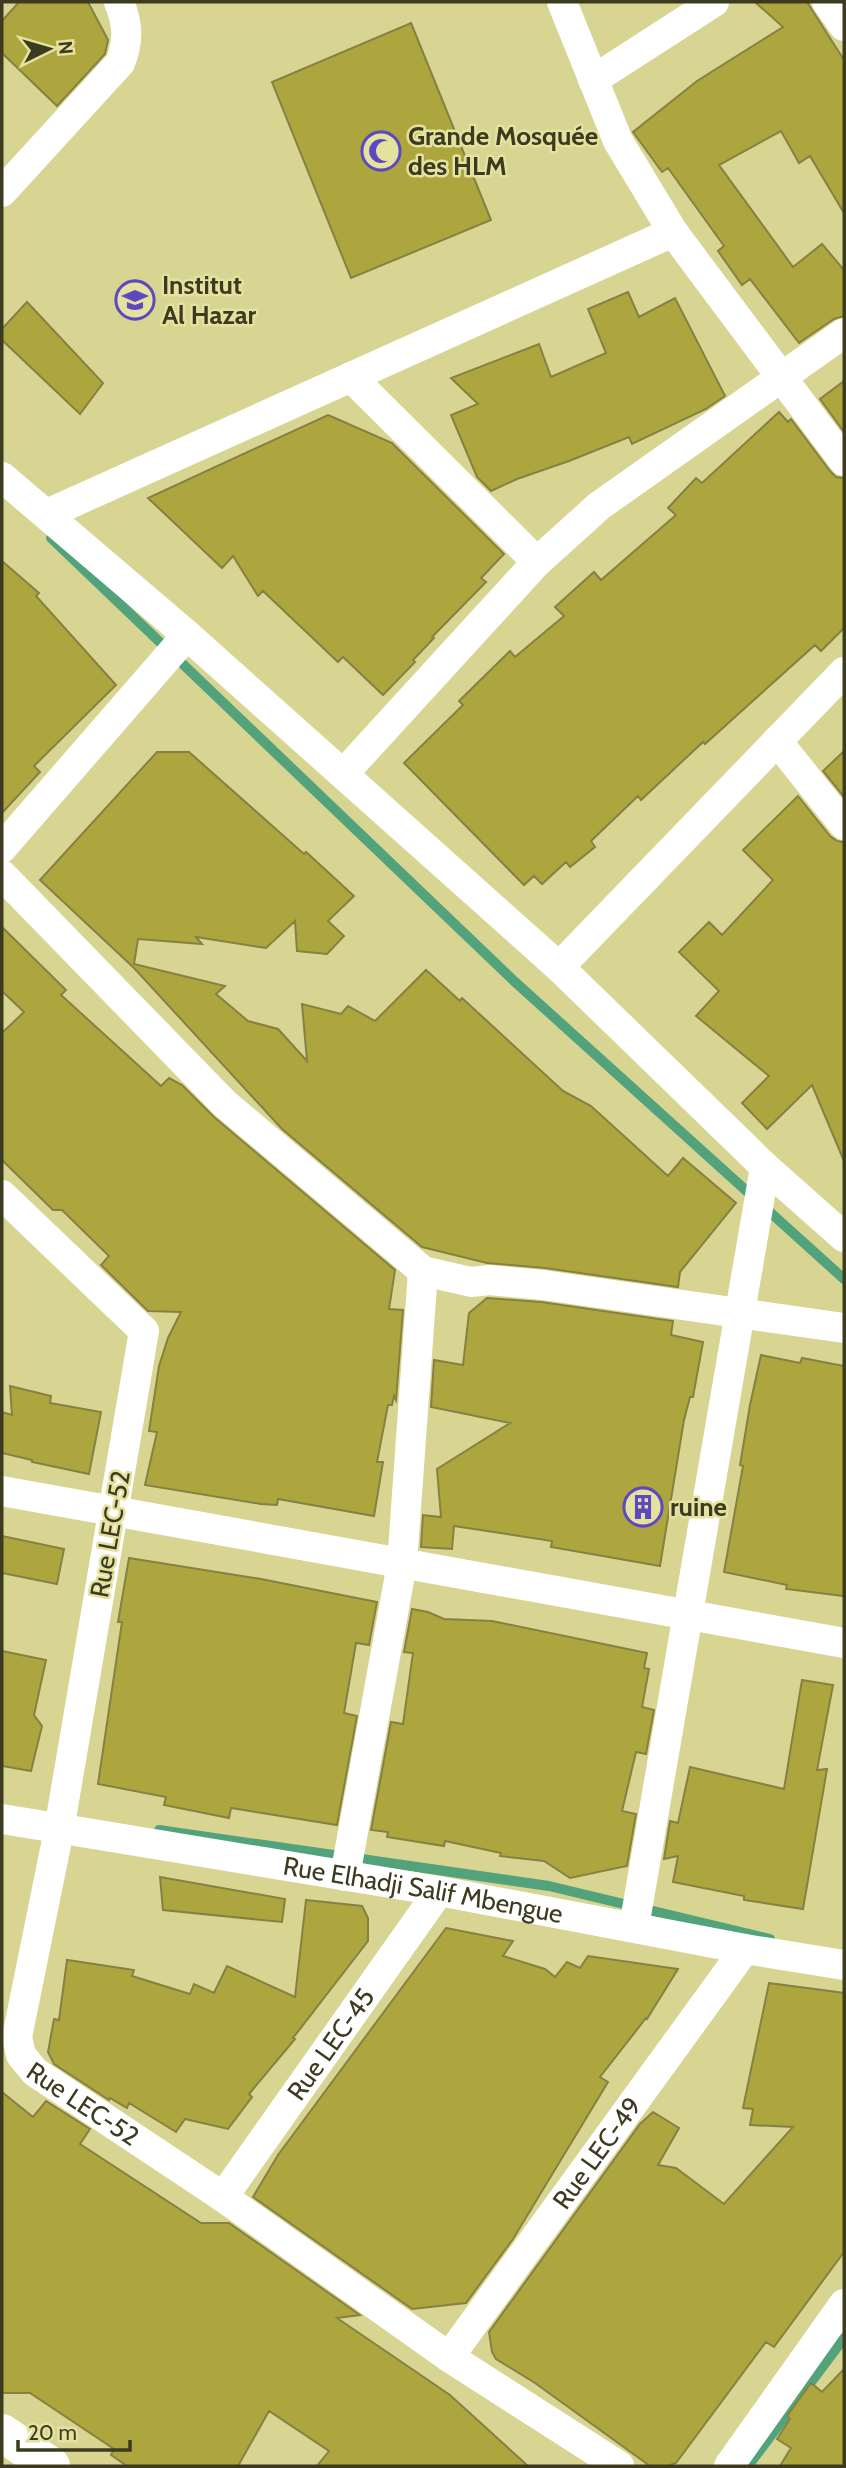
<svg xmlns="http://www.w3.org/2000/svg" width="846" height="2468" viewBox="0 0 846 2468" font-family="Cabin,sans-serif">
<rect width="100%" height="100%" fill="#d8d492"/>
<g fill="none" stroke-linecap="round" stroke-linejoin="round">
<path stroke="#52a37c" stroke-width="10" d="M51 538 514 981 844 1279
M159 1830 549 1886 770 1939
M748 2466 844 2338"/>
</g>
<path fill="#ada63e" stroke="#868142" stroke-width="2" d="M19 2H88L108 40 105 54 57 106 2 53V21Z
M755 2H807L844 60V213L810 156 799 163 781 131 719 165 793 267 822 244 844 270V316L834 319 799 343 750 279 742 285 718 251 724 246 668 168 662 172 633 132 697 81 783 27Z
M411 23 491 220 351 278 272 82Z
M628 292 639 317 675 298 725 396 706 409 632 444 629 437 569 461 517 479 491 491 477 477 451 415 478 404 451 378 539 344 551 377 606 353 588 309Z
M27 302 103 383 80 414 2 340V329Z
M844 381V432L820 399Z
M779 412 788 422 791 419 830 471 836 477 844 478V628L821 651 815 645 705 744 703 742 641 800 638 796 591 841 595 847 570 867 566 862 542 884 534 876 524 885 404 763 463 705 459 701 510 651 515 657 564 616 555 607 594 572 601 580 676 515 668 508 696 478 702 483Z
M328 415 392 443 504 554 481 578 486 582 432 637 434 638 413 660 415 662 383 695 343 657 338 662 263 591 258 596 233 556 222 568 148 498Z
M2 561 39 593 36 596 116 685 34 766 40 772 2 813Z
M844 751V797L823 771Z
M157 752H189L304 854 306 852 354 896 328 921 344 936 327 954 297 951 295 921 266 948 196 937 202 944 138 939 134 964 225 986 216 994 248 1021 278 1029 307 1061 302 1004 341 1014 348 1006 375 1021 426 970 460 1001 462 998 563 1091 591 1106 668 1176 683 1158 736 1203 680 1272 678 1287 545 1268 487 1263 422 1247 282 1129 134 968 40 880Z
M798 796 830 836 837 841 844 842V1161L812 1085 767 1129 742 1103 769 1076 696 1016 719 991 679 952 709 922 722 935 773 880 743 850Z
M2 927 66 990 61 995 161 1086 169 1078 182 1085 214 1117 395 1270 389 1309 403 1310 396 1400 394 1396 392 1405H388L377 1462H383L374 1516 278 1499 277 1505 261 1504 145 1485 157 1432 149 1431 159 1366 168 1338 181 1312 148 1311 101 1265 109 1256 62 1210H53L2 1160V1033L24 1012 2 991Z
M487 1298 541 1302 673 1321 671 1335 703 1342 693 1397H690L684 1420 660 1566 551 1547 552 1541 454 1526 452 1549 421 1547 423 1515 441 1517 437 1469 510 1423 431 1407 434 1360 463 1365 469 1313Z
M761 1355 800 1363 802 1358 844 1366V1596L786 1589 787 1585 724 1572 743 1466 740 1465 750 1405Z
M10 1386 51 1396 50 1403 101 1412 89 1474 32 1462V1460L2 1453V1412L12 1415Z
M2 1536 64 1549 57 1584 2 1573Z
M129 1558 261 1579 377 1602 369 1645 356 1643 344 1713 357 1716 337 1825 231 1808 229 1818 164 1805 166 1797 98 1784 122 1622H118Z
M412 1609 428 1612 444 1619 492 1621 647 1653 644 1668 649 1669 642 1707 654 1710 646 1754 636 1752 622 1811 636 1814 627 1866 570 1878 544 1861 500 1856 501 1853 445 1841 444 1846 387 1837 388 1832 371 1830 391 1722 403 1724 413 1653 404 1652Z
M2 1651 46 1660 34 1715 42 1726 31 1771 2 1766Z
M802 1680 833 1685 817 1770 827 1769 803 1909 744 1900V1896L673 1882 678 1856 664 1859 670 1821 678 1823 690 1767 784 1789Z
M160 1877 285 1899 282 1922 163 1910Z
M306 1900 362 1906 368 1918V1941L293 2038 295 2039 249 2094 252 2097 228 2129 185 2119 176 2132 129 2103 127 2108 110 2098 109 2100 54 2064 48 2052 54 2019 59 2020 67 1960 134 1970 132 1976 190 1994 194 1984 214 1993 227 1966 295 1997Z
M446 1928 513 1941 503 1956 545 1969 555 1977 567 1962 580 1968 588 1956 678 1969 647 2019 646 2018 600 2077 608 2082 513 2239 466 2303 412 2309 253 2197 278 2155Z
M769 1983 844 1993V2252L774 2347 766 2342 676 2463 667 2466H650L535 2383 496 2359 492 2352 489 2332 640 2124 653 2112 679 2128 658 2165 676 2168 724 2204 793 2127 750 2125 753 2109 743 2108Z
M2 2092 33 2117 46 2101 90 2129 80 2144 201 2223H229L360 2315 337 2318 450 2395 528 2466H317L329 2451 269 2411 238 2466H127L111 2455 114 2449 30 2393H2Z
M844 2369V2466H780L791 2448 777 2439 790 2419 787 2416 811 2383 822 2392Z"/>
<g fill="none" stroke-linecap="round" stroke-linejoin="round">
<g stroke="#fff" stroke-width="30">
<path d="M562 2 618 141 673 232 844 461"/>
<path d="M827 2 844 26"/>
<path d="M593 80 714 2"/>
<path d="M2 192 120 63C129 41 128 24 119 2"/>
<path d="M351 377 537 562"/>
<path d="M2 477 187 635 559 967 765 1167 844 1237"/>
<path d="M47 514 673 232"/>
<path d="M777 741 844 825"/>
<path d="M344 773 537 562 599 506 844 333"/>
<path d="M2 848 187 635"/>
<path d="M2 875 225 1104 423 1271 471 1282 490 1280 543 1285 844 1328"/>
<path d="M559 967 844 672"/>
<path id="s1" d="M2 1195 144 1331 59 1830 17 2037 21 2055 35 2072 223 2197 449 2357 619 2466"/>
<path d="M2 1491 844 1643"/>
<path id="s2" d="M2 1819 439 1891 745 1949 844 1965"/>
<path d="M345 1876 402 1564 423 1271"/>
<path d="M634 1927 765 1167"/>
<path id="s3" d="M223 2197 439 1891"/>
<path id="s4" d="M449 2357 745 1949"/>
<path d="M729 2466 844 2304"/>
</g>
<path stroke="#fff" stroke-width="38" d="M2 2433 51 2466"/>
</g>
<defs>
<g id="mosque-ring" transform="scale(2.0125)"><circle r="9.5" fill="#e5e19f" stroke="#5c49c1" stroke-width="1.5"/><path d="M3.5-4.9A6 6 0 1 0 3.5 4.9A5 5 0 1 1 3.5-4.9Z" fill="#5c49c1"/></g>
<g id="school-ring" transform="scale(2.0125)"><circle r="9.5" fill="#e5e19f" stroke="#5c49c1" stroke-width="1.5"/><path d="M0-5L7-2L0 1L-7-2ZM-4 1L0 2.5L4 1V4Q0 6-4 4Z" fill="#5c49c1"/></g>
<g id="building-ring" transform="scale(2.0125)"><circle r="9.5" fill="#e5e19f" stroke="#5c49c1" stroke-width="1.5"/><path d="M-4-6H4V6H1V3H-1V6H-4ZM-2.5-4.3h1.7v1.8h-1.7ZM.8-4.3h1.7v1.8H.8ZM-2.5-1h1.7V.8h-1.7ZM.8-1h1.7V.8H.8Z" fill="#5c49c1"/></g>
</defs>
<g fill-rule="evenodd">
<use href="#mosque-ring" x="381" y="151"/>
<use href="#school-ring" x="135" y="300"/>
<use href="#building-ring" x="643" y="1507"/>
</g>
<g text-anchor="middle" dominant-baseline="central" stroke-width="5" stroke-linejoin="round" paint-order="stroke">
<g font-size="26" font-weight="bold" fill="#3c3b20" stroke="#e5e19f" text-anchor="start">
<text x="408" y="136">Grande Mosquée<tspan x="408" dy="30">des HLM</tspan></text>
<text x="162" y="285">Institut<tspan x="162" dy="30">Al Hazar</tspan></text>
<text x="670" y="1507">ruine</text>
</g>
<g font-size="26" fill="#3c3b20" stroke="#e5e19f">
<text transform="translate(110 1534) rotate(-80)">Rue LEC-52</text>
<text stroke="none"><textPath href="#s2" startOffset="427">Rue Elhadji Salif Mbengue</textPath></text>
<text stroke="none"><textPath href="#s3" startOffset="187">Rue LEC-45</textPath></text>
<text stroke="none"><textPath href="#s1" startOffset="1012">Rue LEC-52</textPath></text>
<text stroke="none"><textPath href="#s4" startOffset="252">Rue LEC-49</textPath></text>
</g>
</g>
<rect width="846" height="2468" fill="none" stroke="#3c3b20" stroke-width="7"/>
<g transform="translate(49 49) rotate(85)" stroke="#e5e19f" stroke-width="5" paint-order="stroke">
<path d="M0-5L12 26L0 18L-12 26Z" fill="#3c3b20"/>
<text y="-10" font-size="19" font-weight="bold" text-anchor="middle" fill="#3c3b20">N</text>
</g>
<path d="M18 2440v10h112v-10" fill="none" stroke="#3c3b20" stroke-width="3.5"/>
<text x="28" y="2440" font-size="21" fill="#3c3b20" stroke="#e5e19f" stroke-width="5" paint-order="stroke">20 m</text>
</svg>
